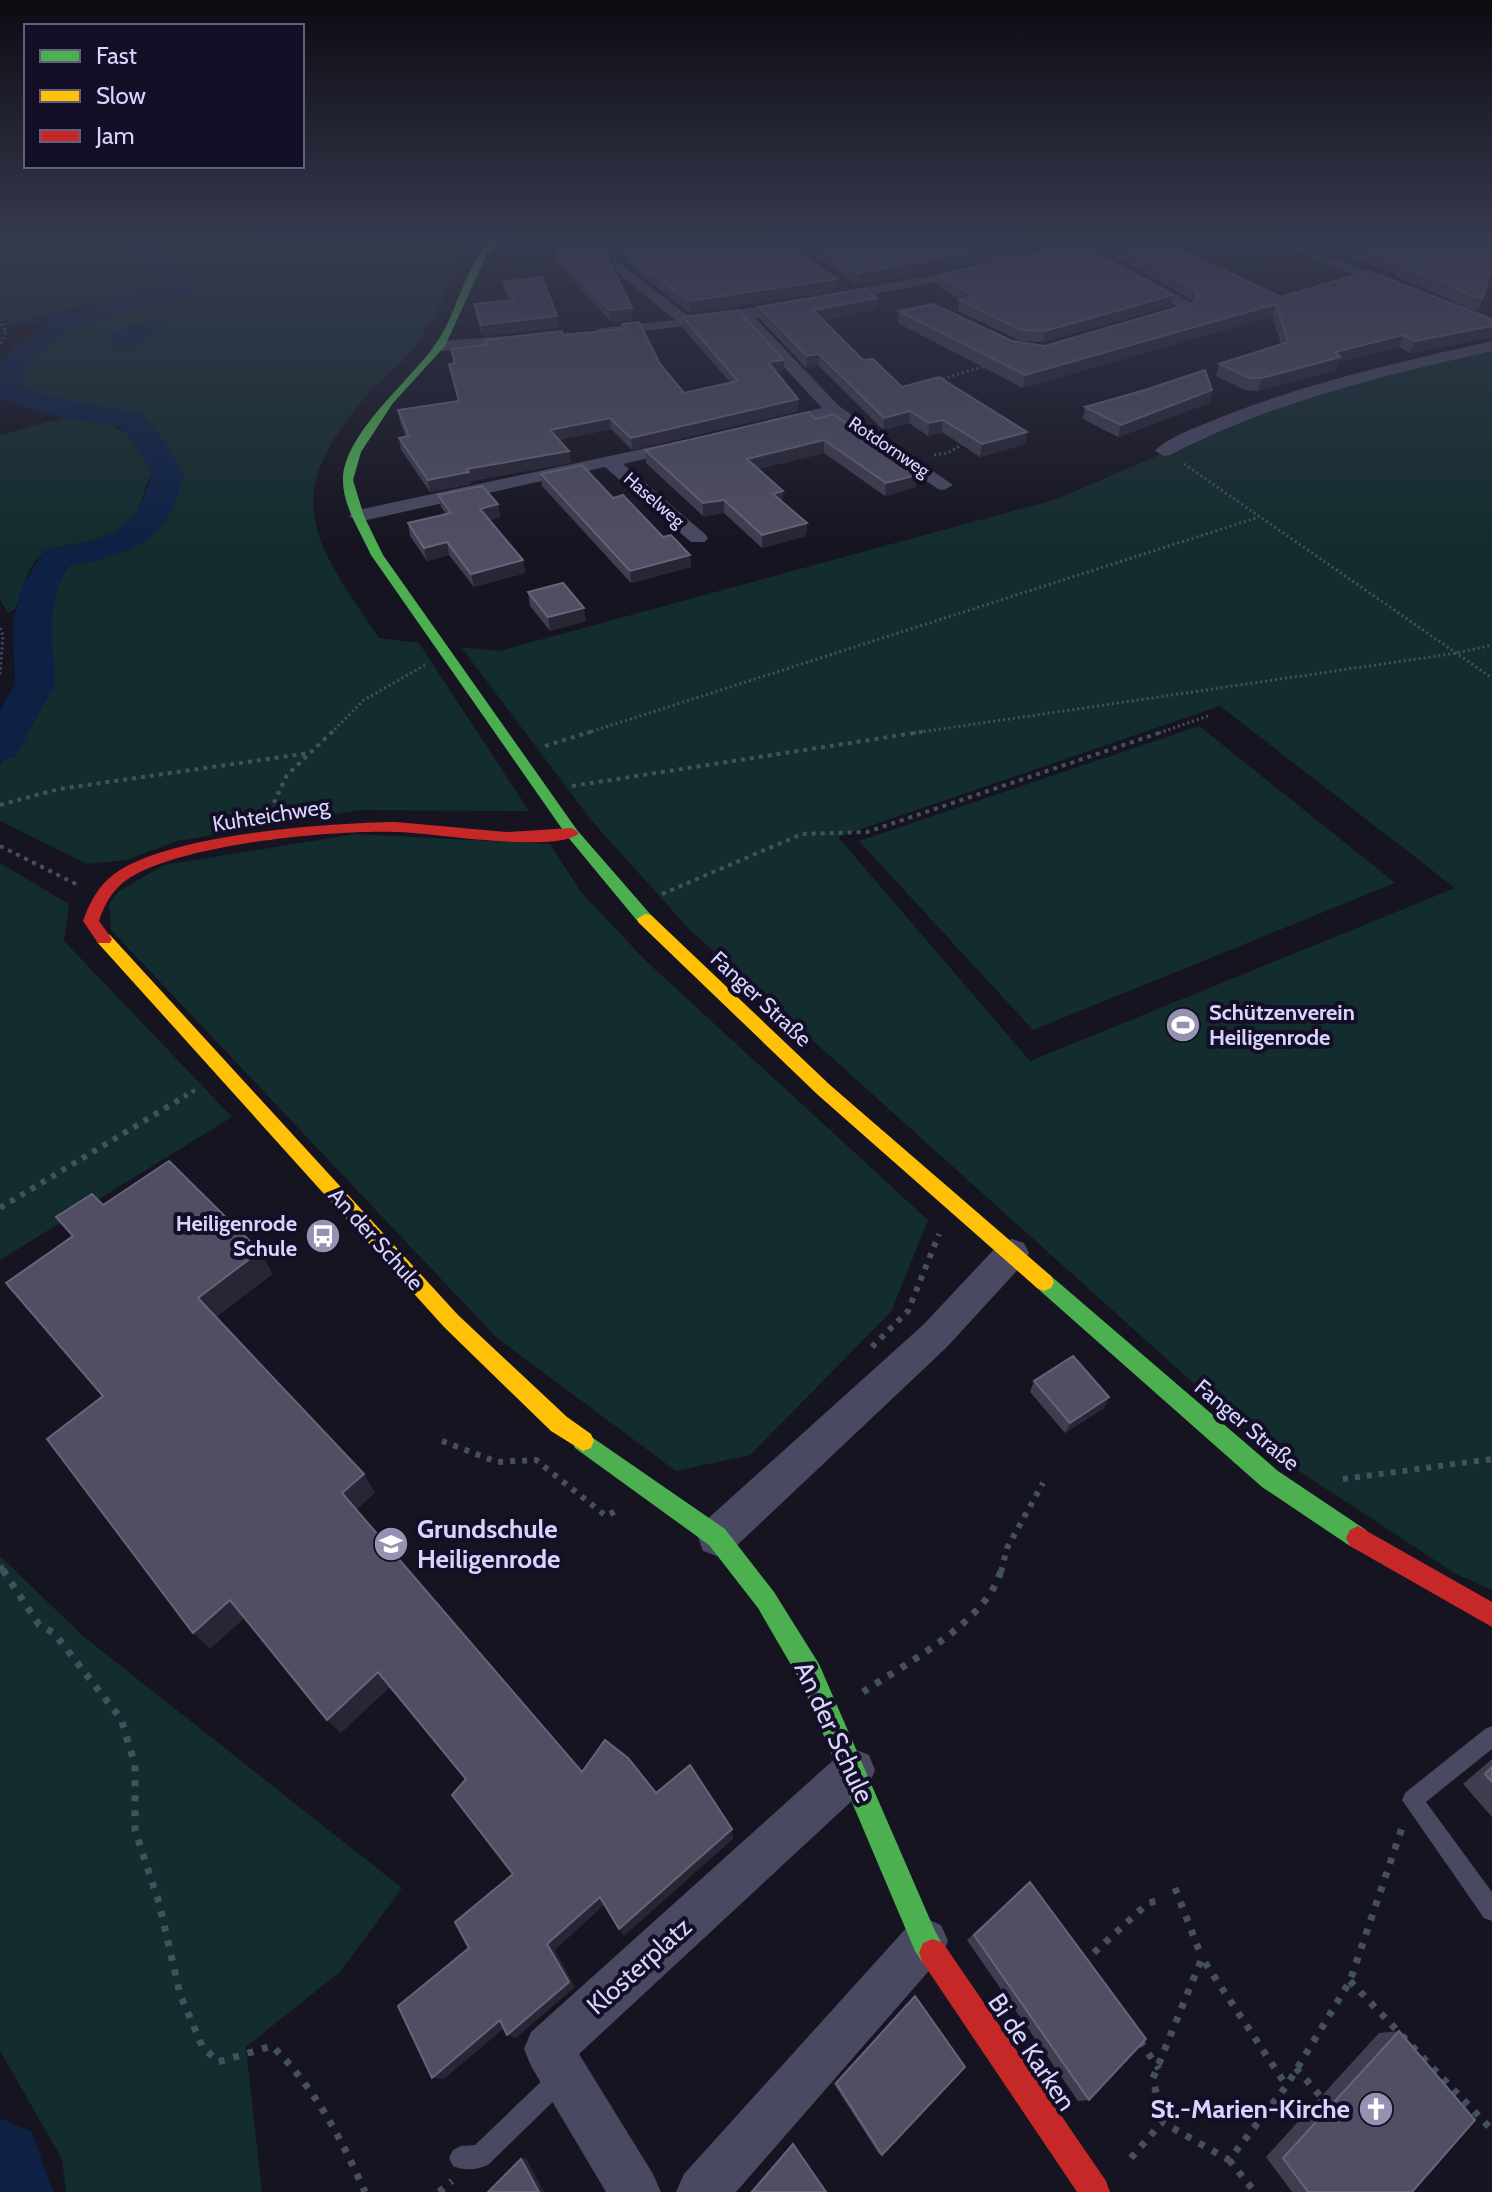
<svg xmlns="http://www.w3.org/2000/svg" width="1492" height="2192" viewBox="0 0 1492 2192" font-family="Cabin,sans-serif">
<rect width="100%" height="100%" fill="#161421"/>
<path fill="#132c2d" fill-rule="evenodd" d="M0 239H129L173 286 11 323 0 315Z
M148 239H362L387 249 432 239H472C459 254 455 270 448 288 441 305 422 337 411 352 398 368 380 379 367 395 278 498 312 539 379 638L419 643 529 811 358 810 178 841 126 860 87 864 0 821V763L10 750 44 677 49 653 44 625 46 608 69 565C109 558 143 545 168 511L167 493 177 478C170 455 147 423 125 413L68 405 26 394 12 386 10 381C32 341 74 316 118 306 144 301 172 300 196 287L175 274Z
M1492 350V1590L1456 1574 1270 1452 689 929 591 820 461 647 499 651 1057 499 1261 411 1410 368ZM1220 706 1455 888 1030 1061 838 837Z
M66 417C118 426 128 422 152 474 141 492 141 516 126 528 100 550 63 537 38 558 27 568 21 595 15 609L8 613 0 600V435Z
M1199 726 1395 883 1033 1030 859 841Z
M355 834 550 844 581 892 646 961 928 1220 891 1312 750 1455 676 1471 496 1337 111 930 109 904 119 891 164 865Z
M0 863 69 904 64 941 232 1117 0 1260Z
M0 1556 83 1636 402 1888 340 1972 246 2047 262 2192H66L62 2159 0 2051Z"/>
<path fill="#0d2144" d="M165 321 172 323C155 336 143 344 122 350L114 346 108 337 131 324Z"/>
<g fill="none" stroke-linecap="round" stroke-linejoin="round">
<path stroke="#0d2144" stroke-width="5" d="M0 326 91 312"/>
<path fill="#0d2144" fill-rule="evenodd" d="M124 239H149L177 272 196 286 189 297C147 307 21 329 22 386L46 396 141 414 165 442 184 475C180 487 177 500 171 511 151 550 109 558 69 566L58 586 51 622 55 684 15 757 0 761V711L15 684 13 622 22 586 44 551C74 543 119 541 137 511 144 501 147 487 152 475L140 452 120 427 39 413 0 398V365C39 310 104 302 165 287 155 281 132 251 124 239Z
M0 2118 32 2132 53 2192H0Z"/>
<path stroke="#44505f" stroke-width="3" stroke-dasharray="2 3" stroke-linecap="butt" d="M0 319 6 332 0 345
M938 380 986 366
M934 455 948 453 965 443
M1184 464 1492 678
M0 628 3 636 0 675
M331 733 364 700 425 665
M587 733 1259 517
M914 733 1457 653 1492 645
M1159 733 1208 716"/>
<path stroke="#44505f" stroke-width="4" stroke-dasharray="4 5" stroke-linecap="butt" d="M545 746 593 731
M572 786 927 731
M0 805 59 789 310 753
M270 811 287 775 333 731
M0 846 76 884
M662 894 802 834 867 832 1165 731
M184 1097 197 1089"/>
<path stroke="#44505f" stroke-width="6" stroke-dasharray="5 7" stroke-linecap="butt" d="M0 1208 187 1095
M872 1347 908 1311 939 1234
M442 1441 497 1462 536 1460 606 1516 616 1511
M1343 1479 1492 1459
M0 1566 4 1572
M1001 1572 1007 1548 1043 1483"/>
<path stroke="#44505f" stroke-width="7" stroke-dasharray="6 9" stroke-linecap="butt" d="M3 1570 39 1625 54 1633 121 1719 135 1765V1830L159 1903 180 1994 202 2046 218 2062 272 2046C315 2088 341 2138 365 2192
M863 1692C905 1664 988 1621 1001 1570
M1175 1888 1202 1958
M1087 1963 1085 1961 1148 1903 1162 1900
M1350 1981 1492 2130
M1140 2041 1159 2069
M1296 2068 1321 2097
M1162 2122 1153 2078 1202 1958 1286 2085
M1131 2158 1162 2122 1229 2160 1287 2085 1350 1981 1403 1825
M1229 2160 1255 2192
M439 2192 452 2181"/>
<path fill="#4a4962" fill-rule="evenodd" d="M603 246H607L624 270H620Z
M1492 1726V1749L1426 1802 1492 1892V1921L1484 1918 1402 1800 1405 1793 1485 1729Z
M558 2070 566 2073 569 2081 566 2089 488 2165C477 2170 464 2171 453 2166L449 2158 453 2150 461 2146 475 2145 550 2073Z"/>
<path fill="#4a4962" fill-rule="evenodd" d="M960 239H977L1017 262 1005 265Z
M1088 239H1110L1042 259 1035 255Z
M1266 239H1285L1407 288 1400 292 1395 291Z
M622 265 691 318 981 267 983 270 976 274 755 318 839 406 953 485 944 490 938 489 830 416 774 429 768 428 765 424 768 420 822 408 740 320 596 336V330L601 328 675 320 617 272 615 269Z
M1138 274 1191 302 1193 305 1190 313 1150 325 1145 323V317L1178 307 1133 281V275Z
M525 335 530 337V343L440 351 432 346 440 341Z
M1492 341V351C1381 376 1272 402 1170 455L1164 456 1155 451C1167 438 1192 429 1209 422 1300 384 1396 363 1492 341Z
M684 440 690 441 693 445 690 449 623 464 705 534 708 538 705 542H691L605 467 358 522 349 516 358 510Z
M1012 1239 1024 1243 1029 1253 1024 1263 947 1347 731 1551 717 1556 703 1551 698 1537 703 1523 923 1325 1000 1243Z
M854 1749 869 1755 875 1770 869 1785 579 2054 653 2174 661 2192H606L531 2066 524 2049 531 2032 839 1755Z
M925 1918 941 1925 948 1941 941 1957 736 2192H676L684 2174 909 1925Z"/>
<path fill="#4caf50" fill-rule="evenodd" d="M494 239H503L487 254 445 346 393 403 361 452 353 480 364 516 383 555 577 830 651 915 653 919 645 924 639 923 567 836 371 555C361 533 343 506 343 481 342 435 411 380 435 345 459 312 462 267 494 239Z
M1044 1273 1051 1276 1278 1471 1366 1530 1370 1538 1366 1546 1358 1550 1350 1546 1262 1487 1037 1288 1034 1282 1037 1276Z
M583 1431 725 1529 774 1592 819 1664 935 1931 947 1953 943 1963 933 1967 923 1963 915 1951 801 1682 758 1608 709 1545 575 1448 572 1441 575 1434Z"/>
<path fill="#ffc107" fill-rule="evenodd" d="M645 914 651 915 830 1085 1051 1276 1054 1282 1051 1288 1044 1291 1037 1288 818 1095 639 923 637 919Z
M104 933 110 935 458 1315 567 1417 591 1434 594 1441 591 1448 583 1451 551 1431 444 1327 98 943 96 939Z"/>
<path fill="#c62828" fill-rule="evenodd" d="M396 822 506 832 572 828 579 833C558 854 433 833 399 832 337 829 175 844 125 881 112 891 104 905 99 921L112 939 110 943H98L83 921C89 904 98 886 113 875 166 834 328 823 396 822Z
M1358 1526 1492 1602V1627L1350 1546 1346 1538 1350 1530Z
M933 1939 943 1943 1106 2181 1110 2192H1077L923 1963 919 1953 923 1943Z"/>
</g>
<path fill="#403d50" d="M792 239H975L992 248 991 260 857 284Z
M983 239H1075L1013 255Z
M1100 239H1158L1281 297 1492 319V337L1410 353 1399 347 1339 362 1336 370 1258 391 1245 390 1216 376 1219 364 1281 344 1272 316 1023 388 898 323 899 311 1012 341 1045 346 1195 302 1099 247Z
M1233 239H1492V284L1486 285 1483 298 1478 310 1470 309 1396 276 1397 274 1314 244 1293 241 1290 252 1273 257Z
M619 240 837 279 836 291 690 313 639 274 620 251Z
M555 251 633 319 611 322 556 262Z
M939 275 1173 295 1170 306 1043 342 1021 341 958 311 959 300H960L938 286Z
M503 282 557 316 558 328 482 336 476 315 474 304 509 300 505 293Z
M759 307 876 309 822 320 863 360 902 387 1025 444 980 457 942 432 928 436 909 423 883 430 819 366 806 368 759 318Z
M683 317 784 360V371L776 372 798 411 632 450 611 429 559 440 569 451 571 463 471 481V484L430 492 401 450 399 438 406 437 400 422 398 410 458 401 449 364H454L451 349 486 345 485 340 622 329V324L660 364 684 393 730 382 683 328Z
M1212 390 1209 403 1118 437 1083 419 1085 407Z
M815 419 904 462V465L916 487 885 496 824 453 758 469 783 502 807 523 806 536 762 548 724 513 703 516 646 463 645 450Z
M541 474 613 498 663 537 690 555 691 567 631 583 542 486Z
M438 495 498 504 500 517 489 520 523 560 525 573 474 587 449 555 427 561 410 536 408 523 446 514 441 507Z
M528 592 586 621 550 631 530 606Z
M1034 1381 1109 1397 1104 1408 1065 1433 1030 1392Z
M1492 1759V1817L1463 1784Z
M1030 1882 1089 2100 1078 2101 967 1940Z
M915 1996 882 2155 879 2154 834 2084Z
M1399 2031 1412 2192H1292L1266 2157 1379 2033Z
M792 2144 826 2192H750Z"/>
<path fill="#282635" d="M1033 239H1075L1013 255 1015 243Z
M1293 241 1290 252 1273 257 1276 246Z
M992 248 991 260 857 284 858 273Z
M1492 273V284L1484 285 1489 274Z
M837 279 836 291 690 313 689 301Z
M1173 295 1170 306 1043 342 1045 331Z
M877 298 876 309 812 322 813 310Z
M1276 304 1272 316 1023 388 1025 375Z
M632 308 633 319 611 322 610 310Z
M557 316 558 328 482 336 481 325Z
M1492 326V337L1410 353 1415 341Z
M1403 335 1399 347 1339 362 1336 370 1258 391 1262 378 1335 352Z
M819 354V366L806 368 807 356Z
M784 360V371L768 373V362Z
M1212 390 1209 403 1118 437 1121 425Z
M798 399V411L632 450 631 438Z
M910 411 909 423 883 430 884 418Z
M610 418 611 429 551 442 550 430Z
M943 420 942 432 928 436 929 423Z
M1027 432 1025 444 980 457 982 444Z
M824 440V453L747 472V459Z
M569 451 571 463 471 481V484L430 492 428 480 467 469Z
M917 475 916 487 885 496 886 483Z
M783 491V504L773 494Z
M724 500V513L703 516V503Z
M498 504 500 517 482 521 480 509Z
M807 523 806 536 762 548V535Z
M447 542 449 555 427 561 424 548Z
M690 555 691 567 631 583 630 571Z
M523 560 525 573 474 587 471 574Z
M584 608 586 621 550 631 548 617Z
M260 1251 273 1274 212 1320 198 1298Z
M1109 1397 1104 1408 1065 1433 1070 1423Z
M364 1474 375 1493 354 1512 342 1493Z
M230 1600 247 1616 210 1649 193 1633Z
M378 1672 390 1687 341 1733 327 1720Z
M732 1829 733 1839 624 1936 619 1929Z
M600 1897 605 1904 555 1950 575 1987 516 2038 507 2035 547 1944Z
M500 2020 509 2024 444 2079 432 2078Z
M526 2158 544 2192H539L521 2159Z"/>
<path fill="#504e63" stroke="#66637b" stroke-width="2" d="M625 239H779L837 279 689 301 638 263 619 240Z
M809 239H975L992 248 858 273Z
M1006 239H1033L1015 243Z
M1107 239H1158L1281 297 1369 271 1492 319V326L1415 341 1403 335 1335 352 1340 357 1262 378H1249L1219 364 1288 342 1276 304 1025 375 899 311 933 304 1012 341 1045 346 1196 302 1197 291Z
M1261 239H1289L1293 241 1276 246Z
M1335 239H1492V273L1489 274 1483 298 1475 297 1400 264 1404 263Z
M600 243 632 308 610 310 555 251Z
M1079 243 1173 295 1045 331 1022 330 959 300 975 297 939 275Z
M542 277 557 316 481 325 474 304 514 300 503 282Z
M864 289 877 298 813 310 863 360 873 359 902 387 939 377 1027 432 982 444 943 420 929 423 910 411 884 418 819 354 807 356 759 307Z
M738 310 784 360 768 362 798 399 631 438 610 418 550 430 569 451 467 469 469 472 428 480 399 438 409 436 398 410 459 401 449 364 455 363 451 349 487 345 485 340 562 331 563 335 626 329 622 324 639 322 660 364 684 393 738 381 683 317Z
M1205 370 1212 390 1121 425 1085 407 1145 390Z
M809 412 815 419 833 414 904 462 901 463 917 475 886 483 824 440 747 459 783 491 773 494 807 523 762 535 724 500 703 503 645 450Z
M582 465 613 498 623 495 663 537 671 535 690 555 630 571 541 474Z
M482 486 498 504 480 509 523 560 471 574 447 542 424 548 408 523 451 513 438 495Z
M563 583 584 608 548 617 528 592Z
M169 1161 260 1251 198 1298 364 1474 342 1493 582 1772 605 1740 628 1758 656 1793 690 1765 732 1829 619 1929 600 1897 547 1944 569 1982 507 2035 500 2020 432 2078 398 2006 469 1948 455 1922 513 1874 452 1795 466 1779 378 1672 327 1720 230 1600 193 1633 47 1439 103 1396 6 1283 73 1236 56 1217 92 1194 103 1205Z
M1073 1356 1109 1397 1070 1423 1034 1381Z
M1492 1767V1782L1485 1774Z
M1030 1882 1146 2039 1089 2100 974 1935Z
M915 1996 965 2067 882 2155 836 2083Z
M1399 2031 1475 2120 1412 2192H1308L1283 2158Z
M793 2144 826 2192H752Z
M521 2159 539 2192H488Z"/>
<linearGradient id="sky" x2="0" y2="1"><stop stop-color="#0c0b12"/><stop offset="0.44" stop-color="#363a4e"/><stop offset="1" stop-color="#363a4e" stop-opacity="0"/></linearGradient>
<rect width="1492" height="546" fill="url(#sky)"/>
<defs>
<g id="stadium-disc" transform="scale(1.8)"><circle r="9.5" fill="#9591b1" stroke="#130f26"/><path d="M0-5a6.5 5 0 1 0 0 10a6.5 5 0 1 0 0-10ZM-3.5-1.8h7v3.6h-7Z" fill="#fff"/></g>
<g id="bus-disc" transform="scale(1.8)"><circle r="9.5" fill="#9591b1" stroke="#130f26"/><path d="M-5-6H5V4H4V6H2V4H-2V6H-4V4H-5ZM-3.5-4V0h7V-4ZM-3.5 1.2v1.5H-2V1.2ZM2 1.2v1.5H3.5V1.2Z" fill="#fff"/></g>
<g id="school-disc" transform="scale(1.8)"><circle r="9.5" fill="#9591b1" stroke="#130f26"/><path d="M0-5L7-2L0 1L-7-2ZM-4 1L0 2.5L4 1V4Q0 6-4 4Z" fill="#fff"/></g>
<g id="church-disc" transform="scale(1.8)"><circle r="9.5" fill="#9591b1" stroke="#130f26"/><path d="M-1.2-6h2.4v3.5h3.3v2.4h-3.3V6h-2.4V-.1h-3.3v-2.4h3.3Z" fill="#fff"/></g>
</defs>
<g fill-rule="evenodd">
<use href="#stadium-disc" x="1183" y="1025"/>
<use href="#bus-disc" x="323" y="1236"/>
<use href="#school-disc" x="391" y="1544"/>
<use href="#church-disc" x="1376" y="2109"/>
</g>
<g text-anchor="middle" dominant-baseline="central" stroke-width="8" stroke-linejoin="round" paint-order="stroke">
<g font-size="18" fill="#d9d4ff" stroke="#130f26">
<text transform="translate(889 447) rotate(34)">Rotdornweg</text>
<text transform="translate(654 500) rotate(41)">Haselweg</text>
</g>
<g font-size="22" fill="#d9d4ff" stroke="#130f26">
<text transform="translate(271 815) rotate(-9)">Kuhteichweg</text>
<text transform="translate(761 999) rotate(43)">Fanger Straße</text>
<text transform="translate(376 1239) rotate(48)">An der Schule</text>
<text transform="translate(1247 1425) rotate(40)">Fanger Straße</text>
</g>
<g font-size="22" font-weight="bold" fill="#d9d4ff" stroke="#130f26" text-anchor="start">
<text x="1209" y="1012">Schützenverein<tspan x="1209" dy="25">Heiligenrode</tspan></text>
<text x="297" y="1223" text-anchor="end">Heiligenrode<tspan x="297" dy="25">Schule</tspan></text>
</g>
<g font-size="26" font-weight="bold" fill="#d9d4ff" stroke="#130f26" text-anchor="start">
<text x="417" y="1529">Grundschule<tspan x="417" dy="30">Heiligenrode</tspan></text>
<text x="1350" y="2109" text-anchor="end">St.-Marien-Kirche</text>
</g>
<g font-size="26" fill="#d9d4ff" stroke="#130f26">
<text transform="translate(834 1732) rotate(65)">An der Schule</text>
<text transform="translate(639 1966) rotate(-42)">Klosterplatz</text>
<text transform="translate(1032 2052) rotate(56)">Bi de Karken</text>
</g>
</g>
<rect x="24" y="24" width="280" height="144" fill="#130f26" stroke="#625e7d" stroke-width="2"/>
<rect x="40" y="50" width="40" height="12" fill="#4caf50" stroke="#625e7d" stroke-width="2"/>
<text x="96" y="64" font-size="24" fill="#d9d4ff">Fast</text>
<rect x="40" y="90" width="40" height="12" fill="#ffc107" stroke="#625e7d" stroke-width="2"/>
<text x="96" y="104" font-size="24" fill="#d9d4ff">Slow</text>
<rect x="40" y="130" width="40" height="12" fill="#c62828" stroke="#625e7d" stroke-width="2"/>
<text x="96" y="144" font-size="24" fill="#d9d4ff">Jam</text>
</svg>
